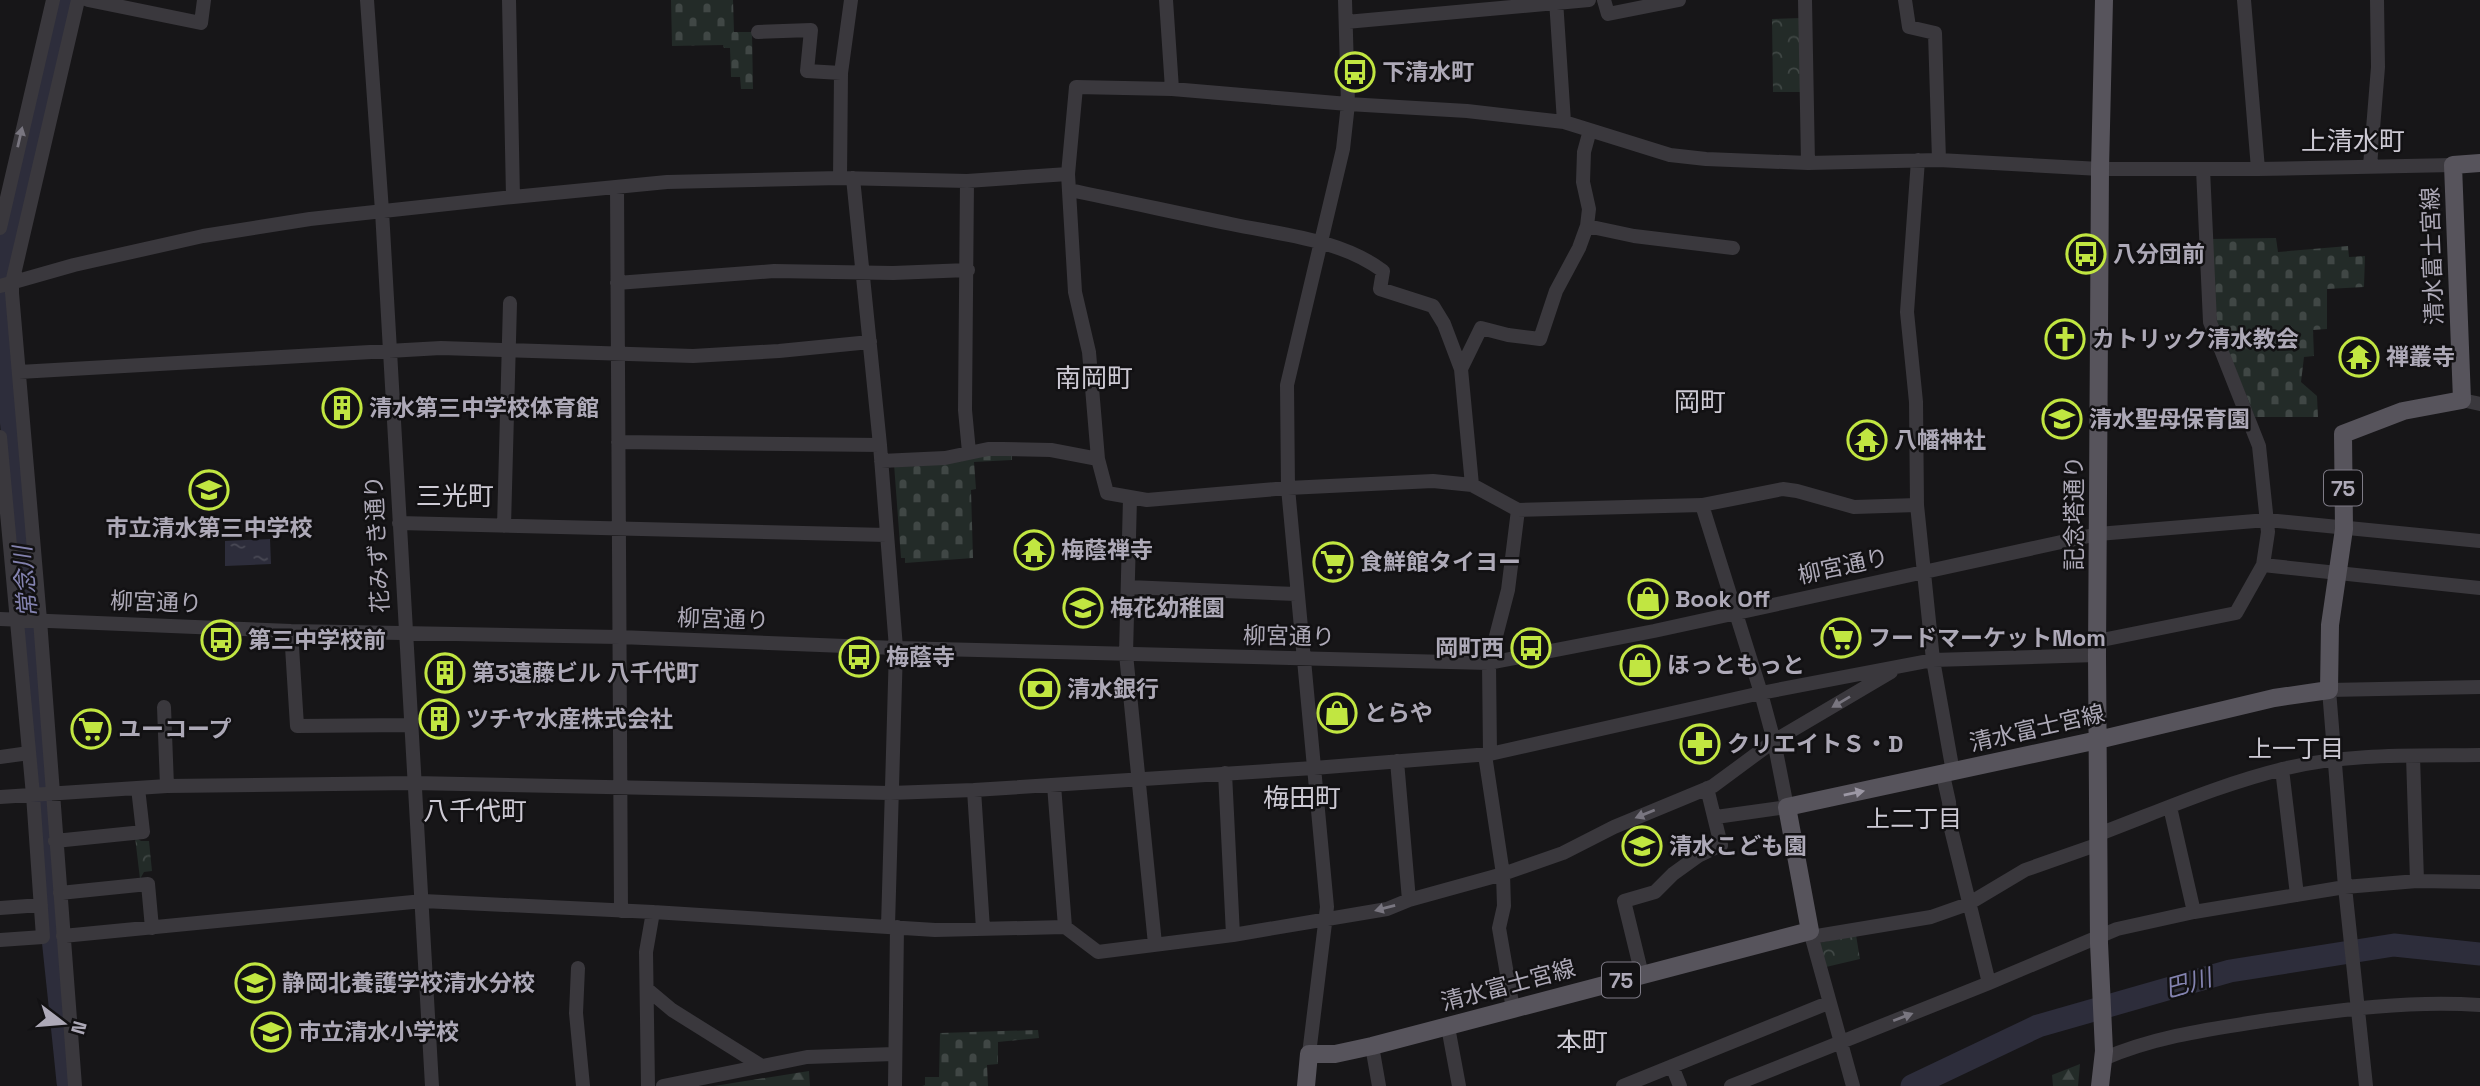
<svg xmlns="http://www.w3.org/2000/svg" width="2480" height="1086" viewBox="0 0 2480 1086" font-family="'Space Grotesk','Noto Sans JP',sans-serif">
<defs>
<pattern id="forest-firs" width="22" height="20" patternUnits="userSpaceOnUse" patternTransform="scale(1.75)"><rect width="22" height="20" fill="#232b28"/><path d="M5 1l3.5 6h-7zM16 11l3.5 6h-7z" fill="#404745"/></pattern>
<pattern id="cemetery-stones" width="16" height="16" patternUnits="userSpaceOnUse" patternTransform="scale(1.75)"><rect width="16" height="16" fill="#232b28"/><path d="M2 7V4a2 2 0 0 1 4 0v3zM10 15v-3a2 2 0 0 1 4 0v3z" fill="#404745"/></pattern>
<pattern id="park-crowns" width="20" height="18" patternUnits="userSpaceOnUse" patternTransform="scale(1.75)"><rect width="20" height="18" fill="#232b28"/><path d="M2 6a3 3 0 1 1 6 0M12 15a3 3 0 1 1 6 0" fill="none" stroke="#404745"/></pattern>
<pattern id="water-ripples" width="26" height="14" patternUnits="userSpaceOnUse" patternTransform="scale(1.75)"><rect width="26" height="14" fill="#2d2d3b"/><path d="M2 4q2-2 4 0t4 0M15 11q2-2 4 0t4 0" fill="none" stroke="#494955"/></pattern>
</defs>
<rect width="100%" height="100%" fill="#171618"/>
<path fill="url(#forest-firs)" d="M2080 1064 2078 1086H2053L2052 1075Z
M809 1071 810 1086H714Z"/>
<path fill="url(#cemetery-stones)" d="M671 0H733L734 32H752L753 89H741L740 77H731L730 48H724L723 45 672 46Z
M2276 238 2278 252 2348 246 2349 257 2365 256 2364 287 2327 289V329L2313 330 2314 356 2304 357 2301 382 2317 396 2318 417H2255L2218 326 2213 299 2210 239Z
M1012 451V460L974 462 976 489 971 490 973 558 905 563V558H901L894 464Z
M1038 1030 1039 1038 998 1042V1064L987 1065 988 1086H922L925 1085V1077H939L940 1033Z"/>
<path fill="url(#park-crowns)" d="M1801 18 1803 92H1773L1772 19Z
M135 837 141 841H149L152 871 144 872 140 879Z
M1856 935 1860 959 1826 967 1819 943Z"/>
<path fill="url(#water-ripples)" d="M270 539 271 564 225 566V541Z"/>
<g fill="none" stroke-linecap="round" stroke-linejoin="round">
<path stroke="#2d2d3b" stroke-width="23" d="M65 0 3 266 4 340 35 681C37 815 55 949 68 1082
M1912 1086 2038 1026 2230 971 2394 945 2480 954"/>
<path stroke="#3a383d" stroke-width="14" d="M88 0 201 23 204 0
M367 0 382 211 432 1086
M509 0 513 197
M1166 0 1172 89
M1556 0 1564 122
M1604 0 1608 14 1679 0
M1805 0 1808 163
M1905 0 1909 27 1935 33 1939 160
M2244 0 2258 169
M1346 22 1589 0
M758 32 811 30 807 71 841 73
M1918 160 1907 312 1916 402 1917 505 1933 660 1953 772
M2370 166 2378 67 2377 0
M2203 169 2210 322 2259 446 2268 532 2263 565
M840 178 841 73 851 0
M853 178 880 445 896 648 888 926
M967 181 965 410 969 452
M617 187 621 911
M1069 190C1124 201 1177 213 1231 224 1283 235 1340 239 1383 271L1380 289 1433 306 1444 324 1461 369 1472 485
M1587 226 1634 236 1733 248
M0 228 53 0
M617 283 774 271 893 273 968 270
M0 286 74 265 203 236 310 219 513 197 667 182 840 178 967 181 1068 174
M1461 369 1481 328 1508 335 1540 339 1556 291 1579 248 1587 226 1589 209 1583 182 1584 152 1590 130
M19 372 441 348 693 356 779 351 870 342
M2462 400 2480 404
M0 437 33 795 43 937 0 940
M618 442 880 445
M881 461 945 458 988 449H1003L1051 450 1098 459
M1130 498 1126 654 1155 944
M1702 505 1783 489 1797 491 1854 507 1917 505
M399 523 887 535
M504 526 510 303
M1128 587 1296 594
M0 619 291 631 619 637 896 648 1489 663 1654 631 2098 534 2267 520 2480 541
M291 631 297 726 410 725
M2097 641 2236 613 2263 565 2480 588
M164 707 167 786
M1490 754 1489 663 1508 590 1518 510
M1485 755 1503 874 1504 906 1499 928 1513 1009
M2413 756 2417 881
M0 757 29 753
M1397 761 1409 900
M2282 769 2297 895
M1225 773 1233 935
M1943 775 1949 802 1951 829 1989 983
M1054 785 1065 927
M974 790 983 929
M0 797 167 786 414 783 890 793 974 790 1314 768 1490 754 1761 693 1933 660 2097 655
M2170 807 2194 912
M1716 817 1787 807 1774 741 1761 693 1702 505 1518 510 1472 485 1433 481 1288 488 1147 500 1107 493 1098 459 1089 352 1075 292 1068 174 1076 87 1172 89 1348 104 1467 111 1564 122 1670 155 1706 159 1808 163 1939 160 2100 169H2258L2453 165
M2099 834C2160 811 2223 783 2287 768 2349 753 2416 756 2480 755
M55 841 143 832 138 788
M60 893 148 884 152 928
M0 908 41 905
M1810 931 1853 1086
M63 936 423 901 653 912 935 930 1065 927 1098 952 1233 935 1387 909 1409 900 1503 874 1563 853 1614 827 1713 786 1774 741 1891 672
M1811 937 1931 917 1968 904 2025 870 2099 844
M578 968 576 1013 583 1086
M1642 975 1624 901 1655 892 1673 874 1698 856 1721 845 1707 788
M647 989 672 1010 760 1065
M1448 1027 1459 1086
M1372 1046 1379 1086
M1309 1054 1327 907 1288 488 1287 385 1343 149 1348 104 1345 0
M2103 1059C2156 1036 2211 1029 2268 1020 2339 1010 2408 1000 2480 1005
M1672 1066 1680 1086
M75 1086 40 620 12 293V283L78 0
M648 1086 646 952 653 912
M663 1086 807 1057 894 1054
M895 1086 897 927
M1623 1086 1828 1003
M1731 1086 1989 983 2117 929 2194 912 2345 887 2417 881 2480 882
M2366 1086 2345 887 2329 690 2480 687"/>
<path stroke="#57545c" stroke-width="18" d="M1306 1086 1309 1054H1335L1372 1046 1810 931 1787 807 2098 740 2274 698 2329 690 2330 625 2344 529 2343 434 2403 411 2462 400 2453 165 2480 163
M2100 1086 2104 1051 2099 943 2097 655 2100 169 2104 0"/>
</g>
<defs><path id="oneway-solid" d="M-6-.8H1V-3.2L6.5 0L1 3.2V.8H-6Z" transform="scale(1.75)"/></defs>
<g fill="#797680">
<use href="#oneway-solid" transform="translate(20 137) rotate(-77)"/>
<use href="#oneway-solid" transform="translate(1841 702) rotate(149)"/>
<use href="#oneway-solid" transform="translate(1645 814) rotate(158)"/>
<use href="#oneway-solid" transform="translate(1385 908) rotate(165)"/>
<use href="#oneway-solid" transform="translate(1903 1017) rotate(-21)"/>
</g>
<use fill="#9c98a5" href="#oneway-solid" transform="translate(1854 793) rotate(-12)"/>
<defs>
<g id="bus-ring" transform="scale(2.0125)"><circle r="9.5" fill="#121113" stroke="#c1e641" stroke-width="1.5"/><path d="M-5-6H5V4H4V6H2V4H-2V6H-4V4H-5ZM-3.5-4V0h7V-4ZM-3.5 1.2v1.5H-2V1.2ZM2 1.2v1.5H3.5V1.2Z" fill="#c1e641"/></g>
<g id="church-ring" transform="scale(2.0125)"><circle r="9.5" fill="#121113" stroke="#c1e641" stroke-width="1.5"/><path d="M-1.2-6h2.4v3.5h3.3v2.4h-3.3V6h-2.4V-.1h-3.3v-2.4h3.3Z" fill="#c1e641"/></g>
<g id="temple-ring" transform="scale(2.0125)"><circle r="9.5" fill="#121113" stroke="#c1e641" stroke-width="1.5"/><path d="M0-6L5-2H3V0L6.5 2.5H4V6H1.5V3h-3V6H-4V2.5H-6.5L-3 0V-2H-5Z" fill="#c1e641"/></g>
<g id="building-ring" transform="scale(2.0125)"><circle r="9.5" fill="#121113" stroke="#c1e641" stroke-width="1.5"/><path d="M-4-6H4V6H1V3H-1V6H-4ZM-2.5-4.3h1.7v1.8h-1.7ZM.8-4.3h1.7v1.8H.8ZM-2.5-1h1.7V.8h-1.7ZM.8-1h1.7V.8H.8Z" fill="#c1e641"/></g>
<g id="school-ring" transform="scale(2.0125)"><circle r="9.5" fill="#121113" stroke="#c1e641" stroke-width="1.5"/><path d="M0-5L7-2L0 1L-7-2ZM-4 1L0 2.5L4 1V4Q0 6-4 4Z" fill="#c1e641"/></g>
<g id="supermarket-ring" transform="scale(2.0125)"><circle r="9.5" fill="#121113" stroke="#c1e641" stroke-width="1.5"/><path d="M-6-5.5h2.5l.6 2H6L4.5 2H-2.5L-4.4-4H-6ZM-1.5 3.2a1.3 1.3 0 1 0 .1 0ZM3 3.2a1.3 1.3 0 1 0 .1 0Z" fill="#c1e641"/></g>
<g id="shop-ring" transform="scale(2.0125)"><circle r="9.5" fill="#121113" stroke="#c1e641" stroke-width="1.5"/><path d="M-5-2.5h2.3a2.7 3.5 0 0 1 5.4 0H5L5.5 6h-11ZM-1.5-2.5h3a1.5 2.3 0 0 0-3 0Z" fill="#c1e641"/></g>
<g id="bank-ring" transform="scale(2.0125)"><circle r="9.5" fill="#121113" stroke="#c1e641" stroke-width="1.5"/><path d="M-6-4H6V4H-6ZM0-2.3a2.3 2.3 0 1 0 0 4.6a2.3 2.3 0 1 0 0-4.6Z" fill="#c1e641"/></g>
<g id="pharmacy-ring" transform="scale(2.0125)"><circle r="9.5" fill="#121113" stroke="#c1e641" stroke-width="1.5"/><path d="M-2-6h4v4h4v4h-4v4h-4v-4h-4v-4h4Z" fill="#c1e641"/></g>
</defs>
<g fill-rule="evenodd">
<use href="#bus-ring" x="1355" y="72"/>
<use href="#bus-ring" x="2086" y="254"/>
<use href="#church-ring" x="2065" y="339"/>
<use href="#temple-ring" x="2359" y="357"/>
<use href="#building-ring" x="342" y="408"/>
<use href="#school-ring" x="2062" y="419"/>
<use href="#temple-ring" x="1867" y="440"/>
<use href="#school-ring" x="209" y="490"/>
<use href="#temple-ring" x="1034" y="550"/>
<use href="#supermarket-ring" x="1333" y="562"/>
<use href="#shop-ring" x="1648" y="599"/>
<use href="#school-ring" x="1083" y="608"/>
<use href="#supermarket-ring" x="1841" y="638"/>
<use href="#bus-ring" x="221" y="640"/>
<use href="#bus-ring" x="1531" y="648"/>
<use href="#bus-ring" x="859" y="657"/>
<use href="#shop-ring" x="1640" y="665"/>
<use href="#building-ring" x="445" y="673"/>
<use href="#bank-ring" x="1040" y="689"/>
<use href="#shop-ring" x="1337" y="713"/>
<use href="#building-ring" x="439" y="719"/>
<use href="#supermarket-ring" x="91" y="729"/>
<use href="#pharmacy-ring" x="1700" y="744"/>
<use href="#school-ring" x="1642" y="846"/>
<use href="#school-ring" x="255" y="983"/>
<use href="#school-ring" x="271" y="1032"/>
</g>
<g text-anchor="middle" dominant-baseline="central" stroke-width="5" stroke-linejoin="round" paint-order="stroke">
<g fill="#121113" stroke="#7e7b86" stroke-width="2">
<rect x="2324" y="470.5" width="38" height="35" rx="5"/>
<rect x="1602" y="962.5" width="38" height="35" rx="5"/>
</g>
<g font-size="21" font-weight="bold" fill="#ada9b7">
<text x="2343" y="488">75</text>
<text x="1621" y="980">75</text>
</g>
<g font-size="23" font-weight="bold" fill="#ada9b7" stroke="#121113" text-anchor="start">
<text x="1382" y="72">下清水町</text>
<text x="2113" y="254">八分団前</text>
<text x="2092" y="339">カトリック清水教会</text>
<text x="2386" y="357">禅叢寺</text>
<text x="369" y="408">清水第三中学校体育館</text>
<text x="2089" y="419">清水聖母保育園</text>
<text x="1894" y="440">八幡神社</text>
<text x="209" y="528" text-anchor="middle">市立清水第三中学校</text>
<text x="1061" y="550">梅蔭禅寺</text>
<text x="1360" y="562">食鮮館タイヨー</text>
<text x="1675" y="599">Book Off</text>
<text x="1110" y="608">梅花幼稚園</text>
<text x="1868" y="638">フードマーケットMom</text>
<text x="248" y="640">第三中学校前</text>
<text x="1504" y="648" text-anchor="end">岡町西</text>
<text x="886" y="657">梅蔭寺</text>
<text x="1667" y="665">ほっともっと</text>
<text x="472" y="673">第3遠藤ビル 八千代町</text>
<text x="1067" y="689">清水銀行</text>
<text x="1364" y="713">とらや</text>
<text x="466" y="719">ツチヤ水産株式会社</text>
<text x="118" y="729">ユーコープ</text>
<text x="1727" y="744">クリエイトＳ・D</text>
<text x="1669" y="846">清水こども園</text>
<text x="282" y="983">静岡北養護学校清水分校</text>
<text x="298" y="1032">市立清水小学校</text>
</g>
<g font-size="23" fill="#ada9b7" stroke="#121113">
<text transform="translate(2432 256) rotate(-92)">清水富士宮線</text>
<text transform="translate(2074 513) rotate(-90)">記念塔通り</text>
<text transform="translate(377 544) rotate(-93)">花みずき通り</text>
<text transform="translate(1843 566) rotate(-12)">柳宮通り</text>
<text transform="translate(156 602) rotate(2)">柳宮通り</text>
<text transform="translate(723 619) rotate(2)">柳宮通り</text>
<text transform="translate(1289 636) rotate(1)">柳宮通り</text>
<text transform="translate(2037 728) rotate(-13)">清水富士宮線</text>
<text transform="translate(1508 985) rotate(-15)">清水富士宮線</text>
</g>
<g font-size="24" font-style="italic" fill="#8483b0" stroke="#121113">
<text transform="translate(25 582) rotate(-95)">常念川</text>
<text transform="translate(2188 983) rotate(-16)">巴川</text>
</g>
<g font-size="24" fill="#cdcad4" stroke="#121113">
<text x="2296" y="748">上一丁目</text>
<text x="1914" y="818">上二丁目</text>
</g>
<g font-size="26" fill="#cdcad4" stroke="#121113">
<text x="2353" y="141">上清水町</text>
<text x="1094" y="378">南岡町</text>
<text x="1700" y="402">岡町</text>
<text x="455" y="496">三光町</text>
<text x="1302" y="798">梅田町</text>
<text x="475" y="811">八千代町</text>
<text x="1582" y="1042">本町</text>
</g>
</g>
<g transform="translate(63 1023) rotate(106)" stroke="#121113" stroke-width="5" paint-order="stroke">
<path d="M0-5L12 26L0 18L-12 26Z" fill="#ada9b7"/>
<text y="-10" font-size="19" font-weight="bold" text-anchor="middle" fill="#ada9b7">N</text>
</g>
</svg>
